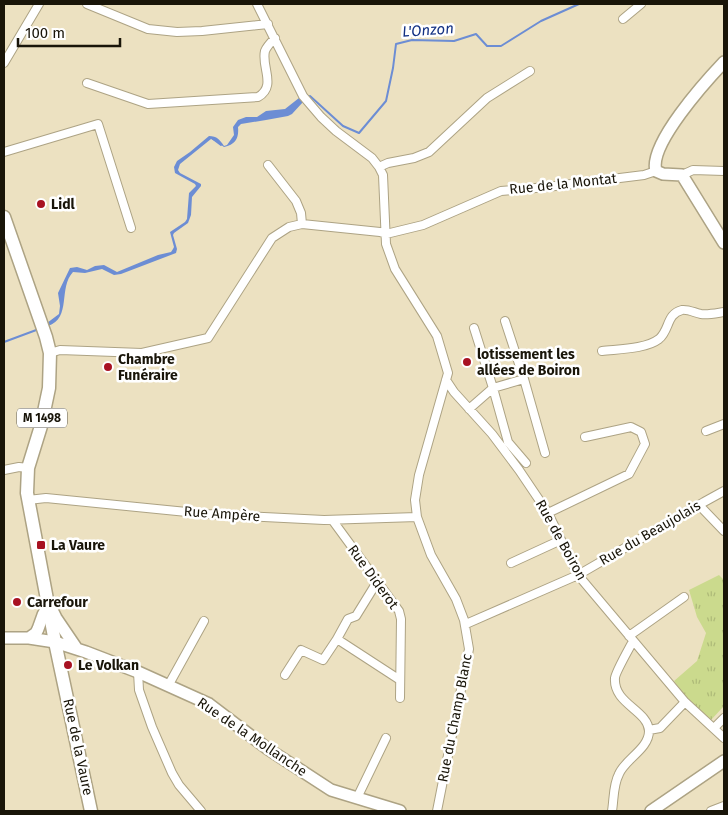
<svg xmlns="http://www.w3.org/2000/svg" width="728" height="815" viewBox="0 0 728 815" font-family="'Fira Sans',sans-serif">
<defs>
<pattern id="park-tufts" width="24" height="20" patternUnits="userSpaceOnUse" patternTransform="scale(1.25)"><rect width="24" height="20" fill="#cbda8d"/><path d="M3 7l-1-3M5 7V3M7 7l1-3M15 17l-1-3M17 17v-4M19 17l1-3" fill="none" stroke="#aeba78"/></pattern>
</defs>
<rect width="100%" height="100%" fill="#ece1c1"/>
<path fill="url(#park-tufts)" d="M719 575 724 580V706L711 720 686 697 674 681 697 661 706 633 697 617 689 590Z"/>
<path fill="#6c8dd4" d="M299 98 303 102 292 114 288 116 266 120 241 124 238 127C239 138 236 144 224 147L217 142 211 139 180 164 178 170 180 173 201 184V186L192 197 191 215 188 223 174 233 173 235 177 249 176 253 121 274 114 275 102 269 85 273 73 272C58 288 72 318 48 326L47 323 59 314 60 306 58 293 70 268 77 267 87 270 95 266 104 265 117 272 158 255 171 252 173 249 174 247 170 232 185 222 187 219 189 193 196 186 195 184 175 173 174 167 177 161 190 152 209 136C217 136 220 140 224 146L227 145 234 135 233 127 238 120 246 117H257L266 111 285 109Z"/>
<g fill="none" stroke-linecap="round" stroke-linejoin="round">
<path stroke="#6c8dd4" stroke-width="2" d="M310 96 343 126 359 133 386 101 393 68 396 44 412 40 454 41 476 34 487 46H501L541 21 579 4
M213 139 221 145
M4 342 39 329"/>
<g stroke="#ada384" stroke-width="10">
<path id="street" d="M87 4 148 29 177 32 202 31 268 24
M257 4 303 96 321 117 336 131 372 158 379 167 383 175 386 244 395 269 437 336 448 373 419 475 415 500 417 517 431 555 456 599 464 620 469 649 437 811
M623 19 641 4
M4 63 39 4
M87 83 148 104 258 97C277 86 261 67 265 51 267 46 271 42 275 38
M4 152 98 124 131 228
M268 165 296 201 301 213 302 224
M379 167 388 163 414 158 429 152 487 98 530 71
M682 175 693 170 724 171
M505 321 524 379 545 453
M474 328 493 388 508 442 526 463
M602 351C619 349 646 349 659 339 670 330 666 314 682 310 688 309 695 313 701 314 708 315 717 313 724 312
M50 353 60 350 142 353 208 338 272 238 289 227 302 224 380 232 386 234 423 225 501 191 547 187 644 175 656 171
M446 380 454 392 492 434 519 470 548 513 578 575 685 702 724 738
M469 409 493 388 524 379
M706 431 724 424
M4 470 19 467 28 468
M28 500 46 498 207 514 324 520 417 517
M699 505 724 531
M548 513 629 474 645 444 641 432 631 427 585 437
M333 521 399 611 401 619 400 698
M511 563 561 540
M377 582 356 616 348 619 337 639 400 680
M466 624 578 575 704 502 724 491
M629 636 684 597
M138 672 139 690 152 727 172 773 179 785 201 811
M285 675 301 650 323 660 337 639
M168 686 204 621
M714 728 724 718
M649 730 660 728 685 702
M357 798 386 738
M612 811C614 799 613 785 619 774 625 759 649 749 649 731 648 710 613 704 615 678 615 673 630 647 633 641
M711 811 724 806"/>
</g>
<g stroke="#ada384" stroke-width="14">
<path id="secondary" d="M724 62C706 81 648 145 656 171L663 174 682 175 724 243
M50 606 56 618 77 649
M4 638H29L55 642 86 652 138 672 209 704 268 749 331 790 400 811
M29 638 36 633 38 629 43 615 48 606
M651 811 724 761"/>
</g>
<g stroke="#ada384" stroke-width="15">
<path id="primary" d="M4 217 46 337 50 353 49 388 41 426 28 468 27 493 55 642 91 811"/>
</g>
<use href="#street" stroke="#fff" stroke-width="8"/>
<use href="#secondary" stroke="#fff" stroke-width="11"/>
<use href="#primary" stroke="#fff" stroke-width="12"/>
</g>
<g fill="#a81222" stroke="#fff" stroke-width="2">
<circle cx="41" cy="204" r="5"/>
<circle cx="467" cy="362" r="5"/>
<circle cx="108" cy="367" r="5"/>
<rect x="36" y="540" width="10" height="10" rx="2.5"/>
<circle cx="17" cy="602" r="5"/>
<circle cx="68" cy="665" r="5"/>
</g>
<g text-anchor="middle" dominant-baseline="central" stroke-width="5" stroke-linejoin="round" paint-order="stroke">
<rect fill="#fff" stroke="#5e5b53" stroke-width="1" x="17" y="408.5" width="50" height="19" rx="4"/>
<g font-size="12" font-weight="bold" fill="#191509">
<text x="42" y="418">M 1498</text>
</g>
<g font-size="14" fill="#191509" stroke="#fff">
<text transform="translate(563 184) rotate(-6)">Rue de la Montat</text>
<text transform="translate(222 514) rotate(4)">Rue Ampère</text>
<text transform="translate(650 533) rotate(-30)">Rue du Beaujolais</text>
<text transform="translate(561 540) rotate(61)">Rue de Boiron</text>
<text transform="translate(373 577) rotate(54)">Rue Diderot</text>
<text transform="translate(455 718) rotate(-79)">Rue du Champ Blanc</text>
<text transform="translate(252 737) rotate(34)">Rue de la Mollanche</text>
<text transform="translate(78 747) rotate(78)">Rue de la Vaure</text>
</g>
<g font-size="14" font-weight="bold" fill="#191509" stroke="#fff" text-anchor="start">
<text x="51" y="204">Lidl</text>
<text x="477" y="354">lotissement les<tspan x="477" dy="16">allées de Boiron</tspan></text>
<text x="118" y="359">Chambre<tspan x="118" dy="16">Funéraire</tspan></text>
<text x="51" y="545">La Vaure</text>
<text x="27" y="602">Carrefour</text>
<text x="78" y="665">Le Volkan</text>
</g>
<g font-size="15" font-style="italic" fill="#133183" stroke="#fff">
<text transform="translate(428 30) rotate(-4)">L'Onzon</text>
</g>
</g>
<rect width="728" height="815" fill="none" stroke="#191509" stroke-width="10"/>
<path d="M18 38v8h102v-8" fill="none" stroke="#191509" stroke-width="2.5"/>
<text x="25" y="38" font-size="15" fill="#191509" stroke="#ffffff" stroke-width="4" paint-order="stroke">100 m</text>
</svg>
